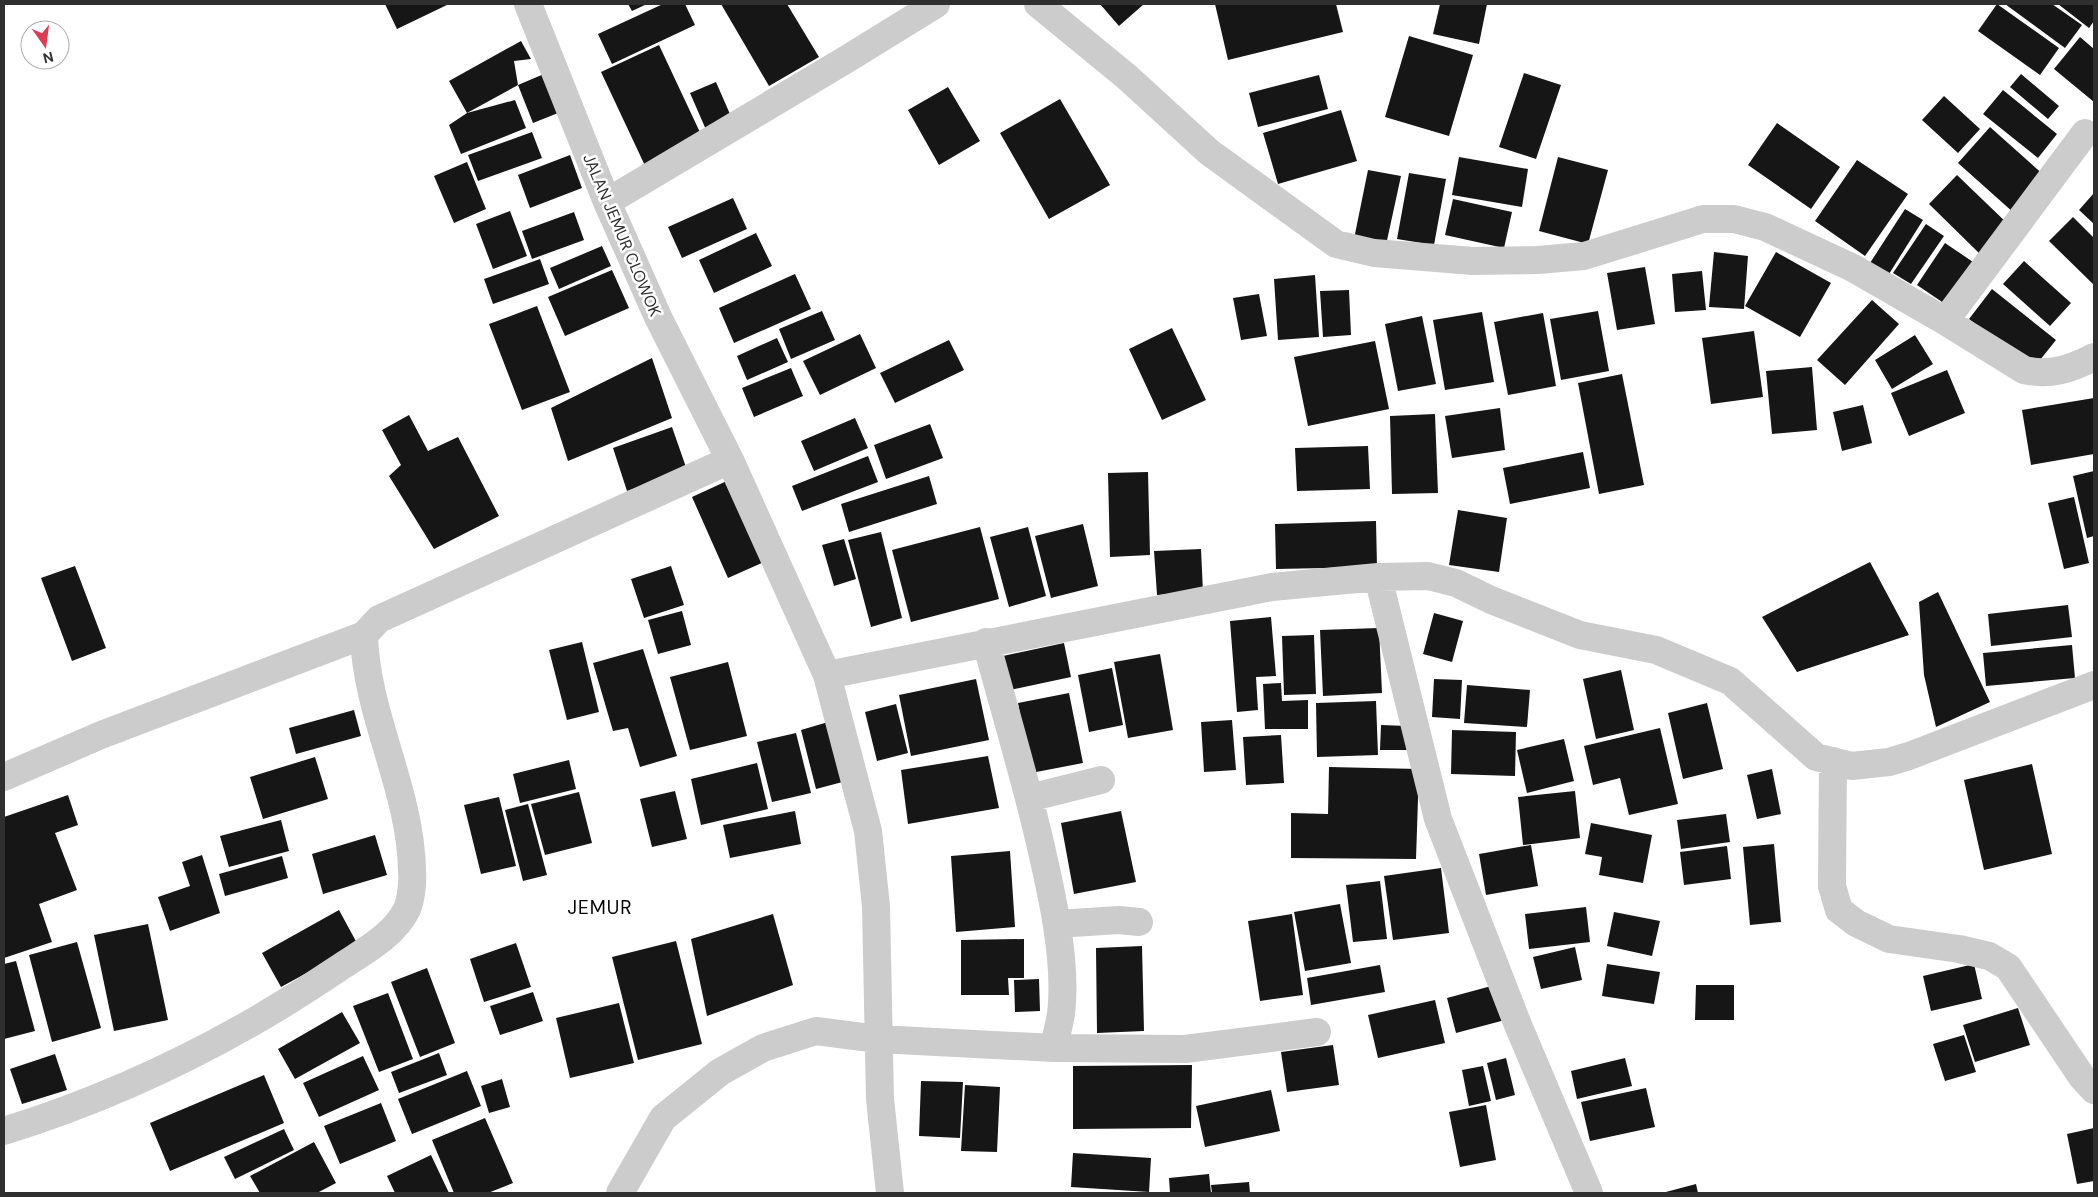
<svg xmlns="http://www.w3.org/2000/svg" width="2098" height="1197" viewBox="0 0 2098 1197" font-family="'DM Sans',sans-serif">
<rect width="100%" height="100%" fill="#fff"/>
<path fill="#161616" d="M385 4H449L397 29Z
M628 4H647L632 11Z
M663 4H685L695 25 612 64 598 34Z
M721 4H787L819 57 769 86Z
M1100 4H1144L1119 26Z
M1215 4H1336L1343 32 1228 60Z
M1440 4H1487L1479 44 1433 34Z
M1997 4 2059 48 2040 75 1978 31Z
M2005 4H2052L2082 25 2065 48Z
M2058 4H2094V21L2089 28Z
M1409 36 1473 55 1449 136 1385 117Z
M2080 37 2094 49V102L2054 69Z
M521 41 531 59 514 61 518 85 467 113 449 81Z
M659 45 705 143 647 170 601 72Z
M551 71 568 109 533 123 518 85Z
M1524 73 1561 85 1536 159 1499 147Z
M2021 74 2059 106 2048 119 2010 87Z
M1319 75 1328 109 1258 127 1249 93Z
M716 82 733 121 707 132 690 93Z
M948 87 980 141 939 165 908 110Z
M2003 90 2057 134 2038 158 1983 114Z
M1944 96 1980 129 1958 153 1922 120Z
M1060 99 1110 185 1049 219 1000 133Z
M515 100 526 128 461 154 449 125 467 113Z
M1341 110 1357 161 1278 184 1263 133Z
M1777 123 1840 167 1811 209 1748 165Z
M1990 127 2047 178 2014 213 1958 163Z
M532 132 542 158 478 181 468 155Z
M570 155 582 188 530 208 518 175Z
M1459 157 1528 169 1522 207 1452 195Z
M1558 157 1608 170 1588 244 1539 231Z
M1857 160 1908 194 1865 256 1815 221Z
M467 162 486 209 454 223 434 176Z
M1368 170 1401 176 1386 245 1354 239Z
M1409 173 1446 179 1434 245 1397 239Z
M1957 175 2010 226 1981 255 1929 204Z
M2094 193V224L2079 210Z
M733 198 747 229 682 258 668 227Z
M1453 199 1512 212 1504 248 1445 235Z
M1905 209 1923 220 1889 274 1870 263Z
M510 211 527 256 493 269 476 224Z
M574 212 584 240 532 259 522 231Z
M2073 217 2094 238V285L2049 241Z
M1926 224 1944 236 1911 284 1893 273Z
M756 233 772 266 714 293 699 260Z
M1945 243 1976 264 1948 306 1917 285Z
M602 246 611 266 559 289 550 268Z
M1714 252 1748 256 1744 309 1709 307Z
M1776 252 1831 283 1800 337 1745 306Z
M540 259 549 284 493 304 484 279Z
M2024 261 2071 303 2050 326 2003 284Z
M1645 267 1655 324 1617 330 1607 273Z
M612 270 629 308 565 336 548 297Z
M1702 271 1706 310 1675 312 1672 274Z
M795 274 811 309 734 343 719 308Z
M1315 275 1319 337 1278 340 1274 279Z
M1992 289 2056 340 2032 370 1969 319Z
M1349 290 1351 335 1323 337 1320 291Z
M1259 294 1267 336 1241 340 1233 298Z
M1872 300 1899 324 1845 385 1817 360Z
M537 306 570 392 522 410 489 324Z
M822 311 835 340 791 359 779 329Z
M1598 311 1609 371 1561 380 1550 319Z
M1482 312 1494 382 1445 390 1433 320Z
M1543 313 1556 386 1508 395 1494 322Z
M1422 316 1436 384 1398 391 1385 324Z
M1172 328 1206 400 1162 420 1129 349Z
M1754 331 1763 397 1711 404 1702 338Z
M860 334 876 368 820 395 803 361Z
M1915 335 1933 364 1892 389 1875 360Z
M777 338 788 362 747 380 737 356Z
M949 340 964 370 895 403 880 373Z
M1375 341 1389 409 1308 426 1294 357Z
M652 358 672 418 568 461 551 408Z
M1812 367 1817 430 1772 434 1766 371Z
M791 368 803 396 754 417 742 388Z
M1947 370 1965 413 1909 436 1891 393Z
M1622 374 1644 485 1599 494 1578 383Z
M2094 398V454L2031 465 2022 410Z
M1863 405 1872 443 1842 451 1833 412Z
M1500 408 1505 450 1452 458 1445 416Z
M1435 414 1438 493 1392 494 1390 416Z
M409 415 428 451 458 437 499 516 434 549 389 476 401 465 382 430Z
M855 418 868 448 814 471 801 441Z
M930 424 943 458 886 479 874 445Z
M672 427 687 470 627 491 613 448Z
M1368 446 1370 489 1297 491 1295 448Z
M1583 452 1590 488 1510 504 1503 468Z
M868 456 878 482 802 511 792 486Z
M2094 471V536L2087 538 2073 476Z
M1148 472 1150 555 1110 557 1108 473Z
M929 476 937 504 849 532 841 504Z
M729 480 766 561 728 578 692 497Z
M2074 497 2089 563 2064 569 2048 503Z
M1458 510 1507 518 1499 572 1449 565Z
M1376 521 1377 567 1276 569 1275 524Z
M1083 524 1098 586 1051 598 1035 536Z
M980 527 999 599 911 622 892 550Z
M1028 527 1046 596 1009 607 990 537Z
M881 532 902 618 871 627 848 540Z
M844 539 856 579 834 586 822 545Z
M1201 549 1203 592 1157 595 1154 551Z
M1870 562 1909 635 1797 672 1762 617Z
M75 566 106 648 72 661 41 578Z
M671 566 684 605 644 618 631 579Z
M1938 592 1990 702 1936 727 1924 675 1919 602Z
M2068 605 2072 637 1991 646 1988 614Z
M682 611 691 645 658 654 648 620Z
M1434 613 1463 621 1452 662 1423 654Z
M1271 617 1276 676 1256 677 1258 710 1237 712 1230 621Z
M1379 628 1382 693 1323 696 1320 630Z
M1314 635 1316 694 1284 695 1282 636Z
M582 642 599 712 567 720 549 650Z
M1064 643 1071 677 1010 690 1003 656Z
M2072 645 2075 678 1986 686 1983 653Z
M643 649 677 756 640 767 628 728 613 731 593 663Z
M1160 654 1173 730 1128 738 1114 662Z
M728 662 747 736 690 750 670 677Z
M1112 668 1123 725 1089 732 1078 675Z
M1621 670 1634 730 1596 739 1583 679Z
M976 679 989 740 911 756 899 695Z
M1434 679 1462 680 1460 719 1432 717Z
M1281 683 1282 701 1308 700V729H1265L1263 684Z
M1467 685 1530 690 1527 727 1464 723Z
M1069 693 1083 763 1031 773 1018 703Z
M1376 701 1378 755 1317 757 1316 703Z
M1707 703 1723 769 1683 779 1668 713Z
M896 704 908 753 877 761 865 712Z
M354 710 361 736 296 754 289 728Z
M835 720 850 780 816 789 801 730Z
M1232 720 1236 770 1204 772 1201 722Z
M1381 725 1408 726 1407 750H1380Z
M1660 728 1678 804 1629 815 1620 778 1593 785 1584 746Z
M1452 730 1516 732 1515 776 1451 774Z
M796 733 811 793 772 802 757 742Z
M1281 735 1284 783 1246 785 1243 737Z
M1564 739 1574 781 1527 793 1517 750Z
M988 756 999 808 908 824 901 770Z
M315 757 328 799 263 819 250 777Z
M569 760 576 789 520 803 513 774Z
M757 763 768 809 701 825 691 779Z
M2032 764 2052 854 1984 870 1964 780Z
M1329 767 1419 769 1416 859 1291 858V813L1328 814Z
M1772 769 1781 814 1757 819 1747 775Z
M675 791 687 839 652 847 640 799Z
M1575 791 1580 838 1523 845 1518 797Z
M579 792 592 843 545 855 531 804Z
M68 795 78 825 55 833 77 890 39 904 52 942 4 958V817Z
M499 797 516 866 481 874 464 805Z
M528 804 547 875 523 881 505 810Z
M795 811 801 844 730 858 723 825Z
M1121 811 1136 882 1074 894 1061 823Z
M1726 814 1730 842 1681 849 1677 820Z
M281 820 289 851 229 867 220 836Z
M1591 823 1652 835 1643 883 1599 875 1602 857 1585 854Z
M375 835 387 875 323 894 312 854Z
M1774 844 1781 922 1750 925 1743 847Z
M1531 845 1538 886 1486 895 1479 854Z
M1727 846 1731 879 1684 885 1680 852Z
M1010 851 1015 927 956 932 951 856Z
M202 855 220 913 170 931 158 897 190 886 182 862Z
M282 856 288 878 225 896 219 874Z
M1441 868 1449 933 1393 940 1384 876Z
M1380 881 1387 939 1353 942 1346 885Z
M1340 904 1351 963 1305 971 1294 912Z
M1586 907 1590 942 1529 949 1525 914Z
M339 910 358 945 281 987 262 953Z
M1614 912 1660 921 1652 956 1607 946Z
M773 914 793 985 707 1016 691 939Z
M1292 914 1303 995 1260 1001 1248 921Z
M148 924 168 1020 114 1031 94 935Z
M1024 939V978H1008L1009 995H961V940Z
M676 941 702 1044 638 1060 612 957Z
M77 942 101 1028 52 1042 29 955Z
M516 943 531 987 484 1002 470 959Z
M1142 946 1144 1031 1097 1033 1096 948Z
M1575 947 1582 980 1541 989 1533 957Z
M16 961 35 1031 4 1039V964Z
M1607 964 1660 972 1654 1004 1602 996Z
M1974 964 1982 999 1931 1011 1923 976Z
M1380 965 1385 992 1311 1005 1307 978Z
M427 968 455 1043 420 1057 391 982Z
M1039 979 1040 1011 1015 1012 1014 980Z
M1495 985 1505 1020 1456 1033 1447 998Z
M1696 985H1734V1020H1695Z
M533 992 543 1021 500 1035 490 1006Z
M388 993 413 1059 379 1072 353 1006Z
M1435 1000 1445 1043 1378 1058 1368 1015Z
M619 1003 634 1063 570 1078 556 1018Z
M2018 1008 2030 1045 1975 1062 1963 1025Z
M342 1012 360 1043 295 1079 278 1049Z
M1964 1035 1976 1072 1945 1081 1933 1044Z
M1333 1045 1339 1085 1287 1092 1281 1052Z
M439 1053 447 1075 399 1093 391 1072Z
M55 1054 67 1090 22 1104 10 1069Z
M363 1056 379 1090 319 1117 303 1083Z
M1506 1058 1515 1095 1496 1100 1487 1063Z
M1625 1058 1632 1086 1577 1099 1571 1071Z
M1192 1065 1191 1128 1073 1129V1066Z
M1483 1066 1491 1101 1469 1106 1462 1070Z
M467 1071 481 1106 412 1134 398 1099Z
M264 1075 284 1123 170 1171 150 1123Z
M502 1079 510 1107 489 1113 481 1086Z
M921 1081 963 1082 960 1138 919 1136Z
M965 1085 1000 1087 997 1152 961 1151Z
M1646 1088 1655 1127 1590 1141 1581 1102Z
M1271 1090 1280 1131 1205 1147 1196 1106Z
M381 1103 396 1141 340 1164 324 1126Z
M1486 1105 1496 1160 1460 1167 1449 1112Z
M485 1118 513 1183 488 1193H454L432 1140Z
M2094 1128V1181L2077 1184 2067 1134Z
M284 1129 294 1150 235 1179 224 1157Z
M314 1142 336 1183 317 1193H260L250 1176Z
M1073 1153 1151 1158 1149 1192 1071 1187Z
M431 1155 449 1193H395L387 1176Z
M1209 1174 1211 1193H1170L1169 1178Z
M1249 1182 1250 1193H1212L1211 1185Z
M1696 1184 1698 1193H1662Z"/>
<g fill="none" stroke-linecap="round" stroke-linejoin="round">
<path stroke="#ccc" stroke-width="28" d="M528 4 607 202 658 317 730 460 827 675 868 831 876 906 880 1099 890 1193
M1038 4 1127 77 1209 152 1336 244 1374 253 1473 261 1538 260 1584 256 1703 219H1734L1765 227 1853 268 1945 321 2024 370C2050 376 2071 369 2094 357
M607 202 847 59 936 4
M1945 321 2085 133
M986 642C1003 704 1021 765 1036 826 1049 881 1068 958 1061 1014 1059 1025 1056 1037 1054 1048
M827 675 1272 587 1378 577
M1833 761 1832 886 1839 910 1856 923 1889 939 1959 949 1989 956 2008 967 2082 1077 2094 1090
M4 777 101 735 364 635
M1029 798 1101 780
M1057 924 1119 920 1139 922
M4 1131C123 1094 236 1038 339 968 363 952 394 936 407 909 411 900 413 881 412 871 411 790 366 715 364 635L379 619 730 460
M620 1193 663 1118 720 1072 763 1048 816 1031 878 1039 1054 1048 1185 1049 1317 1032
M1589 1193 1518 1025 1438 819 1378 577 1428 576 1456 583 1491 600 1580 635 1656 650 1730 681 1816 757 1852 766 1889 762 1909 756 2094 685"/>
</g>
<g text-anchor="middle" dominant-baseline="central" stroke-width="5" stroke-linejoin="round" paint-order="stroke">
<g font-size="16" fill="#2f2f2f" stroke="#fff">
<text transform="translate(622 235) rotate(67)">JALAN JEMUR CLOWOK</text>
</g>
<g font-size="19" letter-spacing="1" fill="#000" stroke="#fff">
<text x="600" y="907">JEMUR</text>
</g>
</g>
<rect width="2098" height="1197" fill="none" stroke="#2f2f2f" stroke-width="10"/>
<g transform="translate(45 45) rotate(166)"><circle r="24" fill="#ffffff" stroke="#acacac"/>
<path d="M0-4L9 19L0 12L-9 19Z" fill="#dd3a54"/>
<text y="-8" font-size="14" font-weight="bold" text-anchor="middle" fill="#2f2f2f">N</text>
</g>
</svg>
